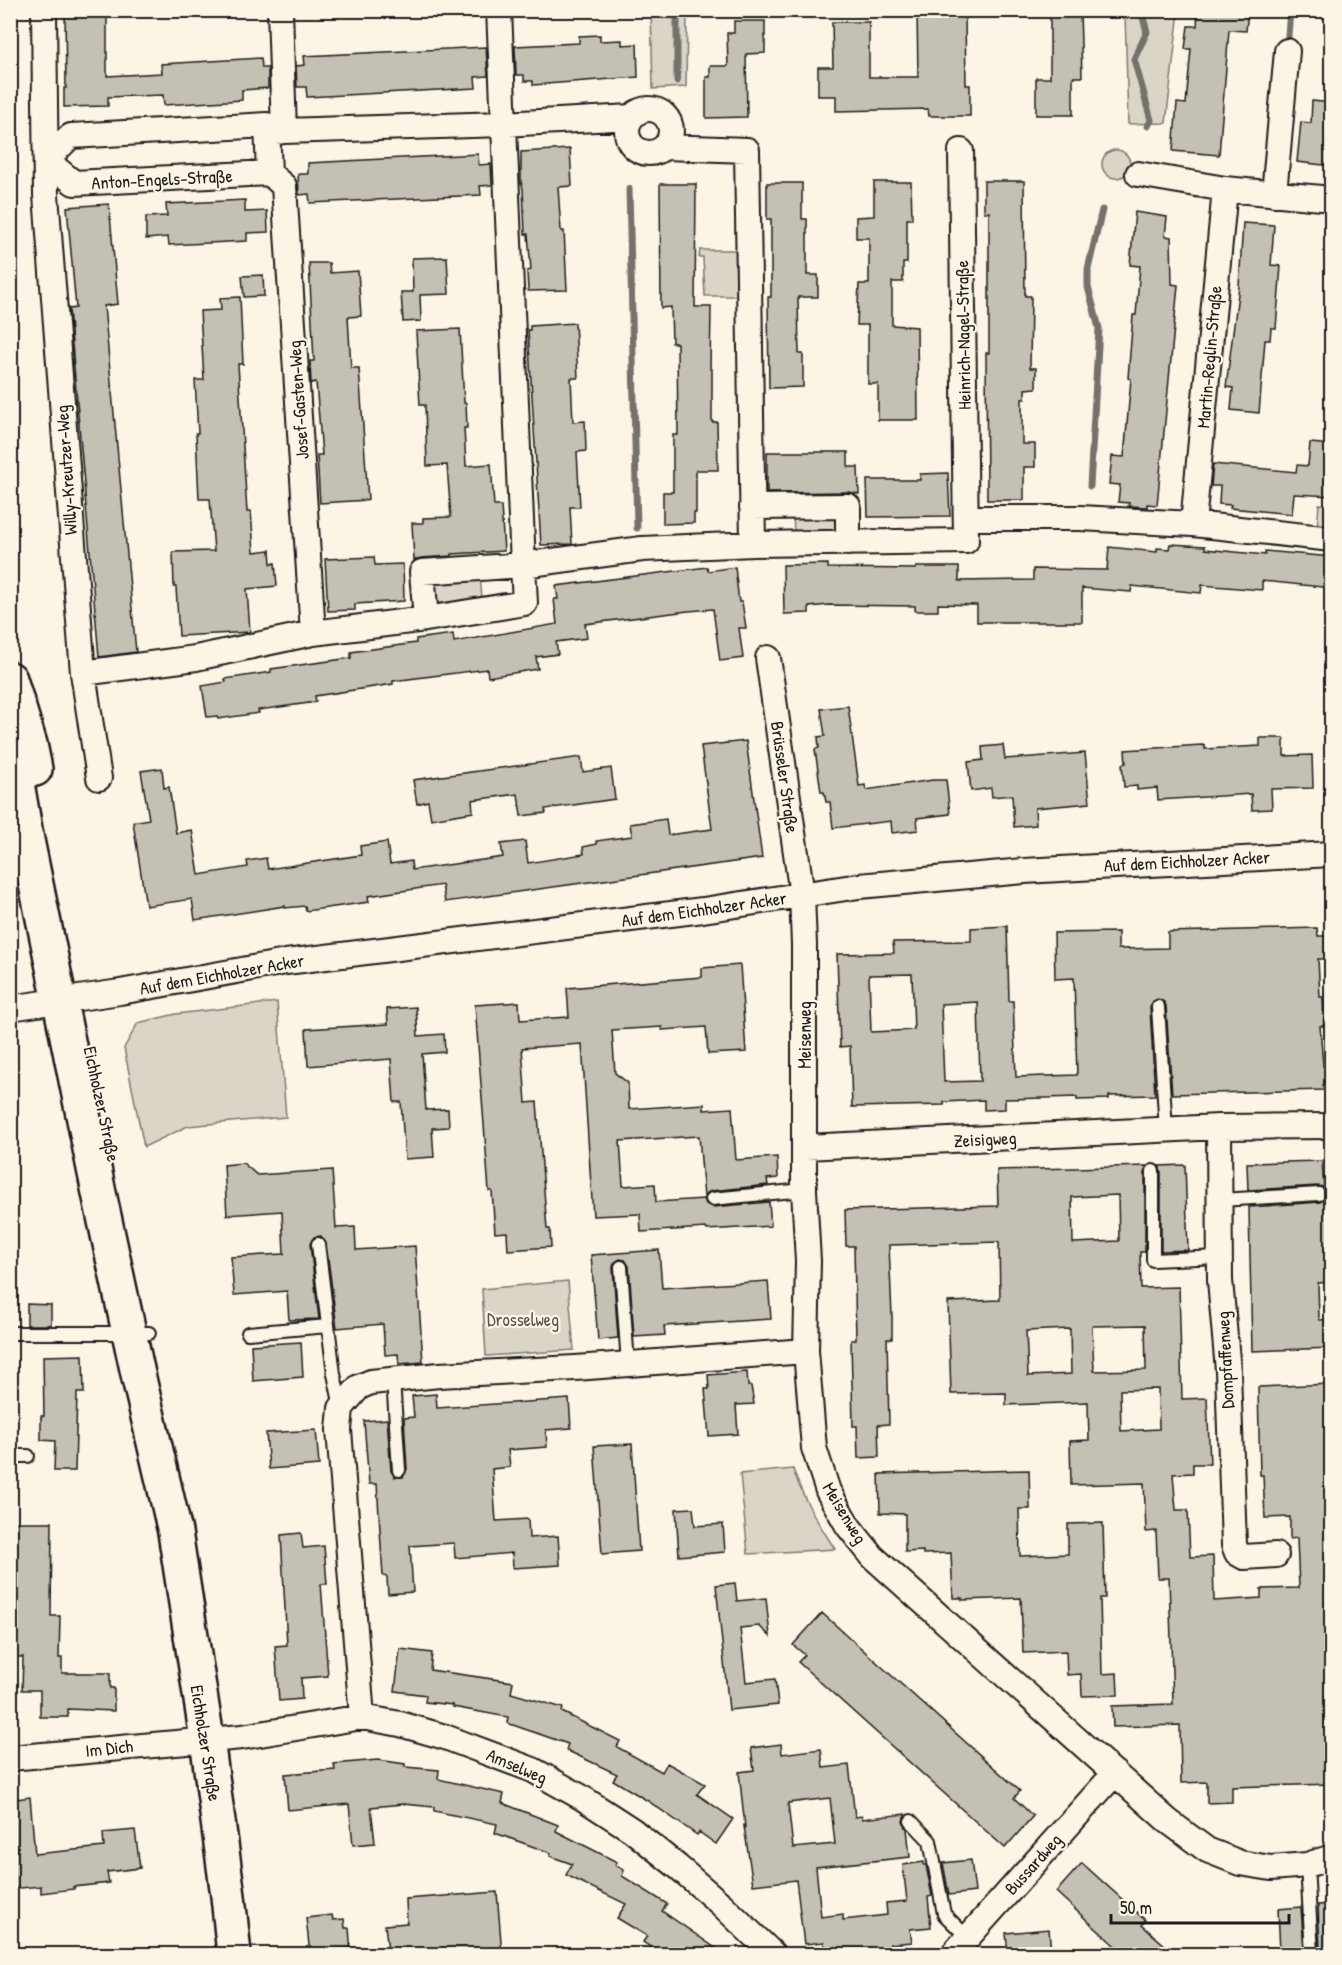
<svg xmlns="http://www.w3.org/2000/svg" width="1342" height="1965" viewBox="0 0 1342 1965" font-family="'Patrick Hand',sans-serif">
<rect width="100%" height="100%" fill="#fcf5e5"/>
<filter id="ink" filterUnits="userSpaceOnUse"><feTurbulence type="fractalNoise" baseFrequency=".0167" numOctaves="2"/><feDisplacementMap in="SourceGraphic" scale="12" xChannelSelector="R" yChannelSelector="G"/><feConvolveMatrix kernelMatrix="1 2 1 2 8 2 1 2 1" color-interpolation-filters="sRGB"/></filter>
<g filter="url(#ink)">
<path fill="#dbd5c8" stroke="#7c7872" stroke-width="1.5" d="M651 11H687L686 87 653 89Z
M1125 11H1179L1166 123 1128 124Z
M1102 164a14 14 0 1 1 28 0a14 14 0 1 1-28 0Z
M700 250H739V296H705L703 257H699Z
M1319 504 1331 505V531L1317 529Z
M842 512V533L794 534 793 513Z
M480 576 482 599 432 606 430 577Z
M277 1002 286 1117 188 1126 144 1147 124 1048 138 1023 176 1014Z
M568 1281 574 1350 486 1356 482 1289Z
M793 1469C803 1499 818 1523 835 1549L748 1554 740 1474Z"/>
<g fill="none" stroke-linecap="round" stroke-linejoin="round">
<path stroke="#75726c" stroke-width="7" d="M1141 10 1147 32 1134 59 1151 120 1148 126
M1287 48 1290 10
M677 81V10
M629 189 637 528
M1090 486 1099 328 1088 287V269L1102 210"/>
</g>
<path fill="#c4c0b3" stroke="#1c1c1c" stroke-width="1.5" fill-rule="evenodd" d="M65 10H107V76L162 73 161 64 261 58 262 68H268V88L242 90V100L164 105 163 95 108 97V106L64 107V88H66Z
M917 10H937V16H965L966 85H970V116H929L928 109 836 111V96H818V67H833L832 22H869V77H918Z
M1198 10H1248L1246 31 1229 30 1219 155 1173 151 1177 103 1186 104 1191 49H1185L1188 26H1197Z
M1050 12H1080L1082 77H1073V115H1036V78H1050Z
M734 21H765V53L746 54 747 117 706 118V77H710V66H728L727 33H734Z
M600 35V41L622 40V45L637 44 638 77 533 85V81H524V75H516L515 46 579 43V36Z
M486 47 488 76 475 77 476 88 307 97 306 87H297L296 66 305 65 304 56Z
M1312 101 1332 103V166L1297 162 1301 122 1311 123Z
M570 149 572 186 558 187 561 231H564L567 290 528 291 527 271 531 270 528 234H525L523 189 522 184H521V152Z
M478 154 479 165 491 164 492 185 480 186 481 195 310 203 309 194 299 195 298 174H308V163Z
M984 181H1024L1025 296H1031L1030 368H1036V388L1025 389V399H1022V444H1035V467H1024V500H987L986 353H989V212H984Z
M874 182H911L912 219H907V263H903V282H892V325L917 327 918 420H878V384H868V325H857L859 284H869V238H856V217L874 216Z
M767 183H802V219H807V275H818V297H798L799 354H803V387L769 388 768 297H771V219H767Z
M660 184H696L695 307H711L710 369H712V422H717L718 470H696V513H694V523L663 524V492H673V435H678L677 343H672L671 307 661 308Z
M245 200V212L267 211 268 232 247 233V241L169 245 168 237 146 239V217L167 216 166 204Z
M109 204 118 304 104 306 136 652 99 657 69 309 76 308 67 207Z
M1135 212 1167 217 1165 236 1171 237 1172 284 1178 285 1157 505 1147 504V507L1128 506 1129 503 1118 502 1120 485 1109 484 1112 456 1124 457 1131 379 1128 378 1133 315H1136L1140 266 1130 265Z
M1243 223 1274 225 1271 265 1281 266 1276 328H1271L1270 340H1265L1259 413 1231 410 1233 388 1226 387 1239 286Z
M447 257 449 294 420 295 421 321 403 322 401 292H413L412 258Z
M309 263H329L330 273 358 271 361 316 348 317 351 368H359L368 500 320 503 317 455H322L316 382 311 383 310 361H314Z
M263 275 264 296 244 297 242 276Z
M240 297 243 364H238L247 512 251 511 254 552 270 550 271 564 275 563 277 586 247 589 250 632 179 636 176 587H174L173 552 214 551 210 499H199L196 433H198L195 380H204L200 311 221 310 220 298Z
M575 323 578 378H571L573 422 585 421 586 451 577 452 580 507H570L572 544 541 545 528 330H530V326Z
M460 329 464 403H466L467 428H464L466 466 491 464 494 506H501L504 551 452 554V556L421 558 414 560 412 523H423V518L451 517 447 465 427 466 425 405H420L416 331Z
M1310 443 1332 445V496L1294 494 1292 514 1230 508 1231 505 1219 504 1220 486H1211L1213 464 1296 472 1297 465 1308 466Z
M767 452H848V467H858L859 494 848 492 767 493Z
M948 473 950 516 868 517 867 480H920V474Z
M1170 544 1205 546V549L1265 555V551L1332 557V588L1262 581V590L1202 585 1201 593 1132 586 1131 592 1082 588V622H977V605L938 604V611H915V606L829 605 809 607V613L784 614 783 565 828 564V568L916 569V567H959V581L1033 580V569L1107 570 1109 547 1157 552V548L1169 549Z
M374 557 375 565 403 564 404 601 355 604V610L328 611 325 559Z
M707 567 708 571 735 567 739 602H742L746 628H739L743 658 720 661 713 609 688 611 585 624 587 638 556 642 558 654 536 657 538 669 488 677 487 669 393 681V684L315 696 316 702 258 710 259 713 218 719 217 716 207 717 202 686 226 682 225 679 271 672V669L351 658V652L416 643V639L453 634 454 642 557 624 554 599H558L556 586Z
M848 706 859 786 865 785 866 790 933 780H946L950 814 917 818 918 830 892 833 891 821 833 828 830 802H826L824 792H821L815 749 819 748 818 737 825 736 821 709Z
M1260 738H1284V756L1312 755 1313 788 1271 789 1272 809 1252 810 1251 794 1158 800 1157 788 1137 790V786L1124 787 1122 764 1126 763 1125 750 1202 745 1205 746V749L1260 746Z
M746 741 762 858 445 902 442 885 368 896 369 902 306 911 305 906 285 908V906L195 920 192 899 146 906 133 822 149 819 141 771 162 768 164 788 169 787 176 833 192 830 199 875 248 867 247 861 266 858 268 869 361 855 360 846 387 842 390 864 411 861 412 870 503 857 501 844 525 841 528 863 584 854 583 847 597 844 596 841 632 836 630 824 666 819 668 835 712 829 701 746Z
M1003 745 1005 759 1085 753 1090 803 1035 808 1036 825 1014 827 1012 795 992 797 991 788 971 791 968 762 983 760 982 747Z
M581 757 583 772 611 768 615 799 545 809 546 813 521 816 518 794 472 800 473 812 431 819 428 801 417 804 413 780Z
M1007 926 1009 1001H1013L1016 1077 1077 1075 1074 978 1055 979 1054 933 1118 932V949L1168 948V932L1317 928 1318 936H1328L1329 959H1318L1320 997H1323L1324 1026H1320L1323 1066H1332V1085H1323L1324 1090 1172 1094 1166 1006 1164 1002 1158 999 1153 1001 1150 1008 1155 1095 1109 1096V1099L1077 1100V1097L1005 1099V1109L984 1110V1100L944 1102V1105L852 1107 850 1046 840 1047 837 954 894 953 893 942 971 941V928ZM912 974 914 1030 871 1032 869 975ZM978 1002 980 1081 944 1082 941 1004Z
M740 965 746 1052 708 1054 706 1027 662 1030V1027L612 1030 615 1073 628 1083 629 1109 704 1104V1110L732 1108 736 1160 777 1157 778 1178 767 1179 768 1185 711 1191 707 1193 704 1197 699 1136 620 1141 623 1186 655 1184 656 1202 704 1199 706 1204 713 1207 769 1202 771 1226 707 1230 706 1228 641 1232 640 1214 593 1216 582 1044 522 1048 526 1103 537 1102 547 1229H550L551 1247 508 1250 507 1232 495 1233 492 1191H489L475 1005 519 1002 520 1020 569 1017 567 988 702 977V968Z
M416 1007 418 1036 444 1034 445 1052 422 1054 426 1110 448 1109 449 1127 432 1128 434 1157 405 1159 401 1102H394L391 1059 308 1066 306 1029 388 1024 387 1009Z
M1322 1161 1324 1187 1318 1186 1248 1190 1247 1163Z
M243 1163 257 1175 332 1170 336 1228 355 1227 356 1250 415 1246 423 1362 399 1364 398 1354 385 1355 383 1324 337 1328 326 1243 321 1236 314 1237 310 1244 319 1319 289 1320 287 1291 234 1295 231 1257 284 1254 282 1211 227 1215 224 1165Z
M1185 1165 1188 1250 1161 1251V1171L1159 1166Z
M1147 1166 1145 1171V1252H1140L1141 1288 1179 1287 1182 1399 1207 1398 1210 1464H1193V1473L1173 1474 1176 1510H1188L1190 1557 1213 1556 1214 1601 1261 1598V1589L1299 1588 1297 1538 1290 1539V1517L1265 1518 1263 1475H1260L1258 1387 1332 1384V1601H1326L1332 1784 1232 1787V1802L1207 1803V1782L1181 1783 1180 1725 1113 1727 1112 1706 1173 1704 1169 1578H1158L1156 1531 1146 1532 1144 1483 1071 1485 1070 1441 1089 1440 1088 1402 1006 1405V1393L951 1394 948 1302 1000 1300 999 1242 889 1245 892 1317V1339H887L889 1424 878 1425 879 1457 858 1458 857 1426H853L851 1340H856L854 1246H846L845 1210 998 1206 997 1170ZM1118 1195 1119 1241 1073 1243 1072 1197ZM1145 1325 1146 1370 1094 1371 1092 1326ZM1070 1329 1071 1374 1028 1376 1026 1331ZM1158 1389 1159 1429 1121 1431 1120 1390Z
M1326 1191H1332V1282L1318 1283 1319 1320 1332 1319V1348L1252 1351 1249 1207 1320 1202 1326 1198Z
M659 1250 662 1288 768 1281 771 1319 664 1326 665 1335 634 1337 629 1266 625 1260 620 1259 614 1263 613 1268 618 1338 598 1340 591 1255Z
M27 1304 51 1305V1325H27Z
M301 1342 303 1377 253 1381 251 1345Z
M83 1355 84 1393H77L75 1471H54L55 1441 41 1440V1416H44L43 1356Z
M747 1372 748 1386H751L754 1404 736 1405 738 1434 709 1436 705 1389H709L708 1375Z
M436 1394 437 1408 569 1399 571 1428 546 1430 547 1447 508 1450 510 1467 492 1469 496 1521 528 1519 529 1538 558 1536 560 1565 513 1568 512 1553 455 1558 454 1543 410 1546 413 1592 388 1594 387 1577 383 1576 377 1484H369L364 1421 387 1419 391 1471 395 1477H403L407 1469 404 1418 414 1417 412 1396Z
M316 1430 319 1465 269 1469 266 1433Z
M632 1444 639 1551 602 1554 594 1446Z
M1029 1470 1030 1509H1019L1020 1556 1068 1554V1524L1103 1523 1105 1598H1100L1102 1674 1117 1673 1118 1695 1082 1696 1081 1674 1067 1675 1066 1651 1023 1653 1021 1598 962 1600V1598H953L951 1553 923 1554V1551L905 1552V1514L880 1513 879 1474Z
M693 1508 695 1526 723 1524 725 1552 679 1556 676 1509Z
M10 1522H52L51 1616H60L59 1658H62V1673H110V1688H114V1711L68 1709V1717H40V1690H22L23 1657H15L16 1613H10Z
M301 1533 303 1548 324 1546 327 1584H321L328 1676 301 1678 302 1699 279 1701 275 1646 287 1645 281 1535Z
M735 1583 737 1601 766 1598 770 1636 759 1626 740 1628 746 1682 775 1679 778 1705 729 1710 716 1585Z
M822 1613 1020 1791 1014 1798 1033 1816 1005 1848 798 1662 805 1655 793 1645Z
M400 1649 432 1653 430 1670 513 1682 511 1693 563 1708 562 1712 620 1741 617 1747 662 1772 667 1763 705 1784 697 1794 733 1819 716 1844 699 1832 697 1835 648 1801 613 1780 617 1774 566 1750 568 1744 507 1723 508 1717 453 1707V1705L425 1702 426 1695 395 1691Z
M781 1744 782 1754 821 1749 823 1768 849 1765 855 1817 862 1816V1819L905 1814 903 1822 907 1829 910 1857 816 1867 821 1917 843 1914V1920L887 1915 886 1903 907 1901 903 1865 924 1862V1865H926L932 1896 928 1897 931 1927 910 1929 912 1942 890 1944 891 1954H826L824 1942 804 1944 796 1880 753 1885 744 1826 745 1827 739 1772 754 1770 751 1748ZM830 1798 835 1844 793 1848 788 1803Z
M378 1760 405 1764V1767L439 1770 438 1779 504 1794 502 1803 558 1825 556 1831 617 1862 615 1865 624 1870 622 1876 667 1904 662 1911 724 1954H661L643 1942 647 1936 617 1918 626 1904 566 1875 572 1864 550 1856 551 1853 495 1833 497 1824 434 1811V1807L403 1804 371 1807 375 1843 353 1845 349 1804 288 1810 285 1774 335 1770 334 1764Z
M30 1797 35 1854 104 1847 103 1833 135 1830 140 1868 107 1872 109 1883 73 1887 74 1889 41 1893V1886L10 1889V1800Z
M971 1860 975 1892 949 1895 943 1863Z
M1082 1863 1145 1920 1142 1925 1175 1954H1124L1056 1892Z
M497 1892 502 1954H412V1949L388 1951 385 1925 407 1923 406 1899Z
M1332 1904V1948H1320L1318 1905Z
M1301 1907 1304 1950 1280 1951 1278 1909Z
M332 1915 333 1920 344 1919 345 1928H349L351 1954H310L306 1918Z
M1049 1929 1051 1954H1008L1006 1933Z"/>
<g fill="none" stroke-linecap="round" stroke-linejoin="round">
<g stroke="#1c1c1c" stroke-width="16">
<path id="service" d="M1158 1007 1166 1130
M1153 1171V1260L1219 1257
M712 1199 804 1190
M1220 1200 1319 1194
M318 1244 334 1374 341 1407
M621 1267 628 1364
M10 1333H149
M248 1333 328 1326
M393 1379 399 1470
M10 1456H28
M911 1821 930 1841 944 1914 968 1938
M1307 1865 1312 1954"/>
</g>
<g stroke="#1c1c1c" stroke-width="28">
<path id="minor" d="M44 10 46 195 83 673 99 778
M280 10 284 131
M499 10 523 565 642 549 753 544 966 541 961 151
M627 131a22 22 0 1 1 44 0a22 22 0 1 1-44 0Z
M267 125 269 173 74 183 46 160 71 136Z
M267 133 284 131 503 124 632 117
M665 147 747 150 753 544
M269 173 284 186 313 633 426 619 525 603 523 565 422 572 426 619
M1138 174 1225 189 1332 199
M1225 189 1193 524 1332 539
M1274 194 1287 51
M752 507 848 506V543
M966 518H1080L1193 524
M768 658 802 895 804 945V1190L808 1261 806 1351 814 1448 828 1491 848 1526 873 1557 1168 1821 1207 1850 1240 1863 1271 1868 1307 1865 1332 1857
M83 673 196 658 313 633
M10 1008 120 992 286 962 703 910 859 886 1024 871 1332 854
M1219 1127 1220 1280 1228 1371 1234 1545 1237 1553 1244 1557 1276 1555
M805 1147 1219 1127 1332 1126
M362 1717 339 1430 341 1408 359 1387 371 1382 439 1375 575 1368 806 1351
M10 1758 242 1737 362 1717 400 1724 445 1737 533 1770 581 1797 632 1830 678 1867 722 1905 773 1954
M953 1954 1115 1773"/>
</g>
<g stroke="#1c1c1c" stroke-width="38">
<path id="secondary" d="M10 679 30 744 35 769
M10 743 26 835 99 1193 138 1374 175 1532 207 1739 228 1896 234 1954"/>
</g>
<use href="#service" stroke="#fcf5e5" stroke-width="12"/>
<use href="#minor" stroke="#fcf5e5" stroke-width="24"/>
<use href="#secondary" stroke="#fcf5e5" stroke-width="33"/>
</g>
</g>
<g text-anchor="middle" dominant-baseline="central" stroke-width="4.5" stroke-linejoin="round" paint-order="stroke">
<g font-size="18" fill="#1c1c1c" stroke="#fcf5e5">
<text transform="translate(162 179) rotate(-3)">Anton-Engels-Straße</text>
<text transform="translate(963 335) rotate(-91)">Heinrich-Nagel-Straße</text>
<text transform="translate(1209 357) rotate(-85)">Martin-Reglin-Straße</text>
<text transform="translate(298 400) rotate(-94)">Josef-Gasten-Weg</text>
<text transform="translate(66 470) rotate(-94)">Willy-Kreutzer-Weg</text>
<text transform="translate(785 777) rotate(82)">Brüsseler Straße</text>
<text transform="translate(1187 861) rotate(-3)">Auf dem Eichholzer Acker</text>
<text transform="translate(704 909) rotate(-8)">Auf dem Eichholzer Acker</text>
<text transform="translate(222 974) rotate(-10)">Auf dem Eichholzer Acker</text>
<text transform="translate(804 1035) rotate(-90)">Meisenweg</text>
<text transform="translate(102 1104) rotate(78)">Eichholzer Straße</text>
<text transform="translate(985 1139) rotate(-3)">Zeisigweg</text>
<text transform="translate(1225 1360) rotate(-93)">Dompfaffenweg</text>
<text transform="translate(845 1513) rotate(59)">Meisenweg</text>
<text transform="translate(206 1743) rotate(81)">Eichholzer Straße</text>
<text transform="translate(109 1748) rotate(-6)">Im Dich</text>
<text transform="translate(517 1766) rotate(23)">Amselweg</text>
<text transform="translate(1033 1864) rotate(-48)">Bussardweg</text>
</g>
<g font-size="18" fill="#555450" stroke="#fcf5e5">
<text x="523" y="1319">Drosselweg</text>
</g>
</g>
<rect width="1342" height="1965" fill="none" stroke="#fcf5e5" stroke-width="36"/>
<rect x="18" y="18" width="1306" height="1929" fill="none" stroke="#1c1c1c" stroke-width="2" filter="url(#ink)"/>
<path d="M1111 1914v9h178v-9" fill="none" stroke="#1c1c1c" stroke-width="3"/>
<text x="1120" y="1914" font-size="18" fill="#1c1c1c" stroke="#fcf5e5" stroke-width="4.5" paint-order="stroke">50 m</text>
</svg>
